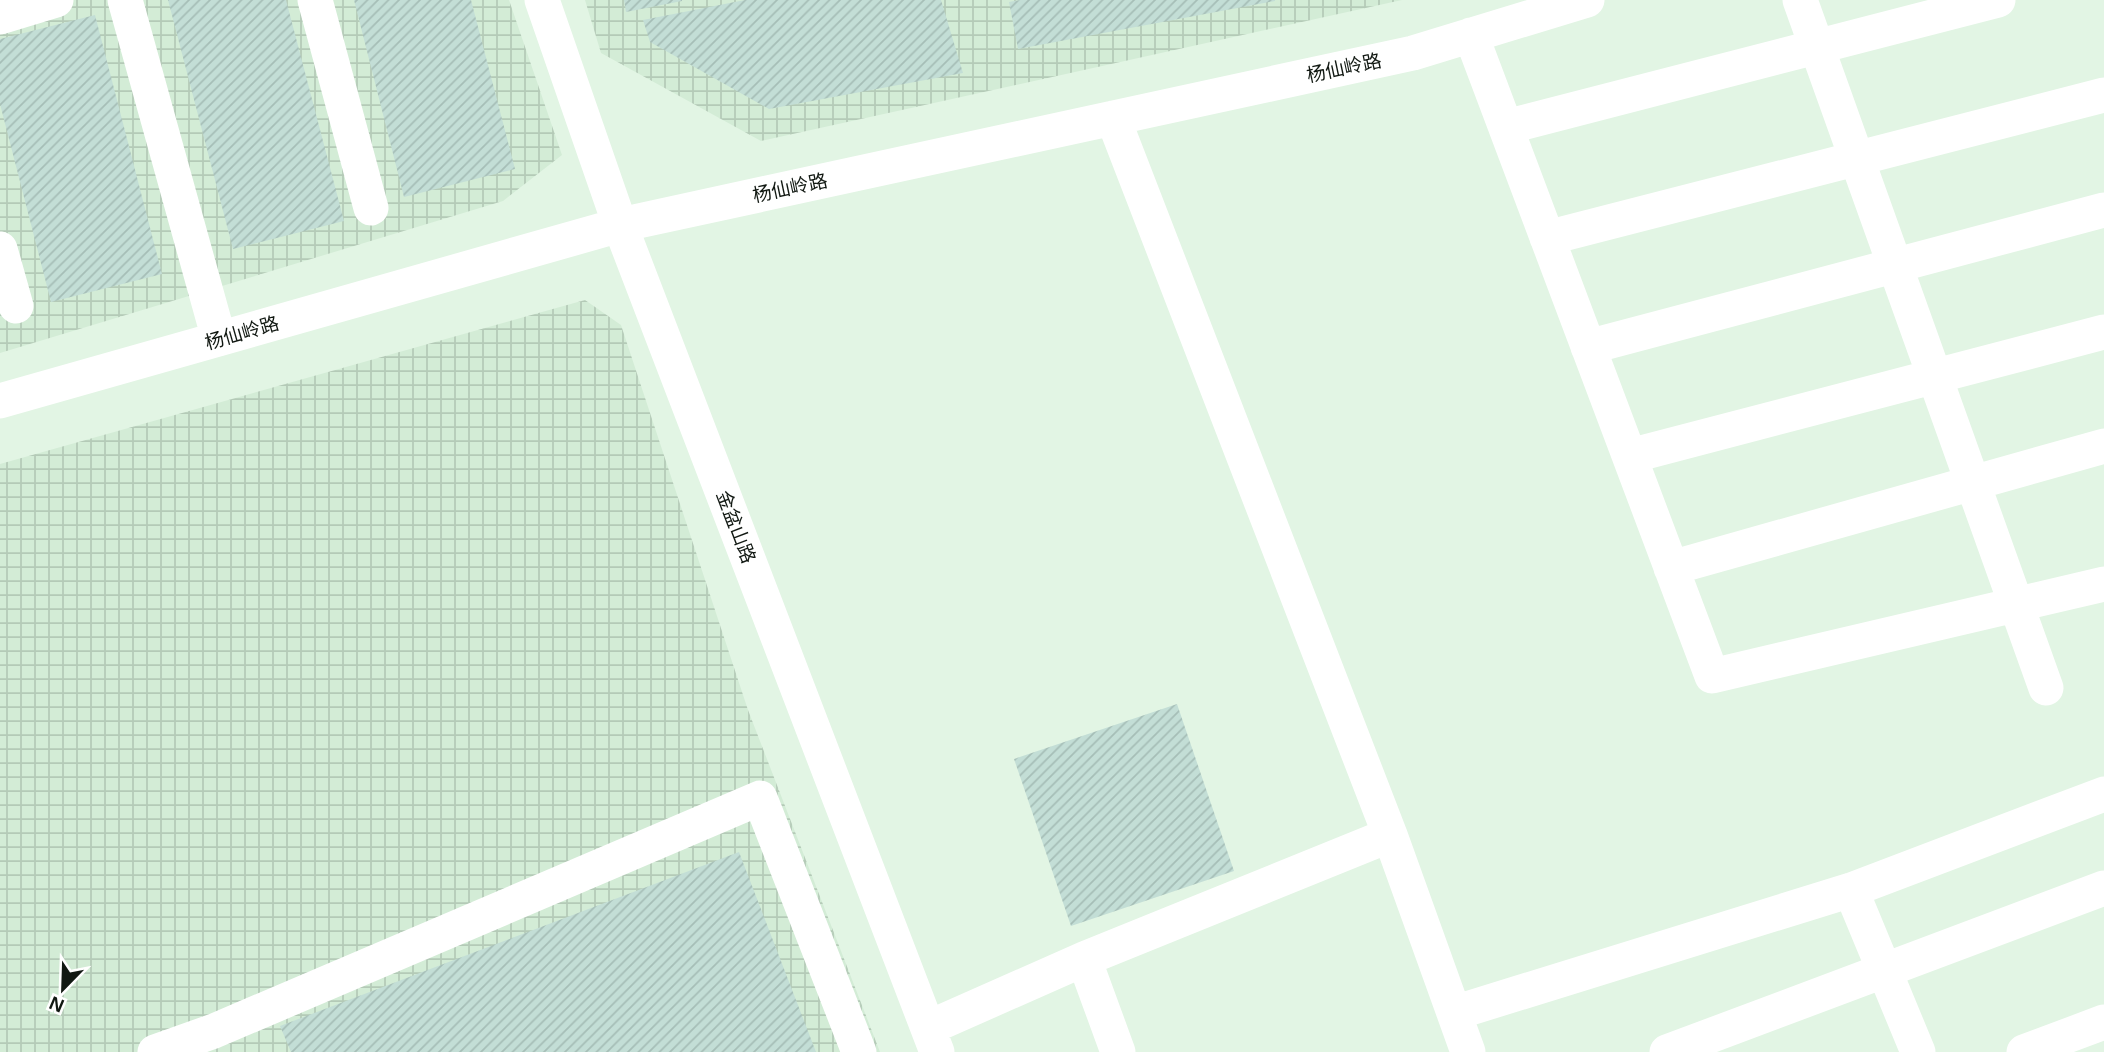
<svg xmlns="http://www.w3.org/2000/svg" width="2104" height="1052" viewBox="0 0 2104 1052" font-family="Helvetica,'Noto Sans SC',sans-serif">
<defs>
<pattern id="industrial-grid" width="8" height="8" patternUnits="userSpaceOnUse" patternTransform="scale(1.75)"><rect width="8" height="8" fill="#d3ecd6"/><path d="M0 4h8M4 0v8" fill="none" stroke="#b4cab7"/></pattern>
<pattern id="building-hatch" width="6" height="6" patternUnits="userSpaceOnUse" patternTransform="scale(1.75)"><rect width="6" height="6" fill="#c3ded6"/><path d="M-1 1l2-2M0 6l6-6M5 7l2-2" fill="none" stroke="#a6beb7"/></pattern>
</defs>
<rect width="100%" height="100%" fill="#e2f5e4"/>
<path fill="url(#industrial-grid)" d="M0 0H509L562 155 503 201 0 353Z
M585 0H1402L761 141 601 53Z
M585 300 621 325 748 710 880 1052H0V464Z"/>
<path fill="url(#building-hatch)" d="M168 0H286L344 221 233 249Z
M354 0H471L515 169 404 197Z
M624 0H682V1L626 12Z
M745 0H941L963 73 769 109 650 42 643 20Z
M1020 0H1275V1L1018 49 1009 2Z
M95 15 162 274 51 302 0 104V39Z
M1177 704 1234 871 1071 926 1014 759Z
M739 852 816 1052H291L280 1026Z"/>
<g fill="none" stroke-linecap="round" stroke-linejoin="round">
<path stroke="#fff" stroke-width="35" d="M125 0 219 339
M315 0 371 208
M542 0 620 225 937 1052
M1800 0 2046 688
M0 17 56 0
M1471 35 1712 676 2104 584
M1113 118 1390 835 1468 1052
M1506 127 1998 0
M1547 238 2104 95
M0 249 16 306
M1588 347 2104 210
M0 401 620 225 1413 53 1587 0
M1630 456 2104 332
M1671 568 2104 446
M1851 890 1918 1052
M1084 959 1118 1052
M1454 1013 1851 890 2104 794
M928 1028 1084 959 1390 835
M155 1052 214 1031 760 798 859 1052
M1667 1052 2104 888
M2024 1052 2104 1022"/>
</g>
<g text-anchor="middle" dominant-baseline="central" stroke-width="6" stroke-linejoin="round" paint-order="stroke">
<g font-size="19" fill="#111812" stroke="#fff">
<text transform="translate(1344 68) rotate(-12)">杨仙岭路</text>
<text transform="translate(790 188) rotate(-12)">杨仙岭路</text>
<text transform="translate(242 333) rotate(-16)">杨仙岭路</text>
<text transform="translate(736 527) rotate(69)">金盆山路</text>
</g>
</g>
<g transform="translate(63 989) rotate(203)" stroke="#ffffff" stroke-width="5" paint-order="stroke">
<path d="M0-5L12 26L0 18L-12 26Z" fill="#111812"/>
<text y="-10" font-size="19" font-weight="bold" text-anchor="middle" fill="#111812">N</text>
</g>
</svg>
